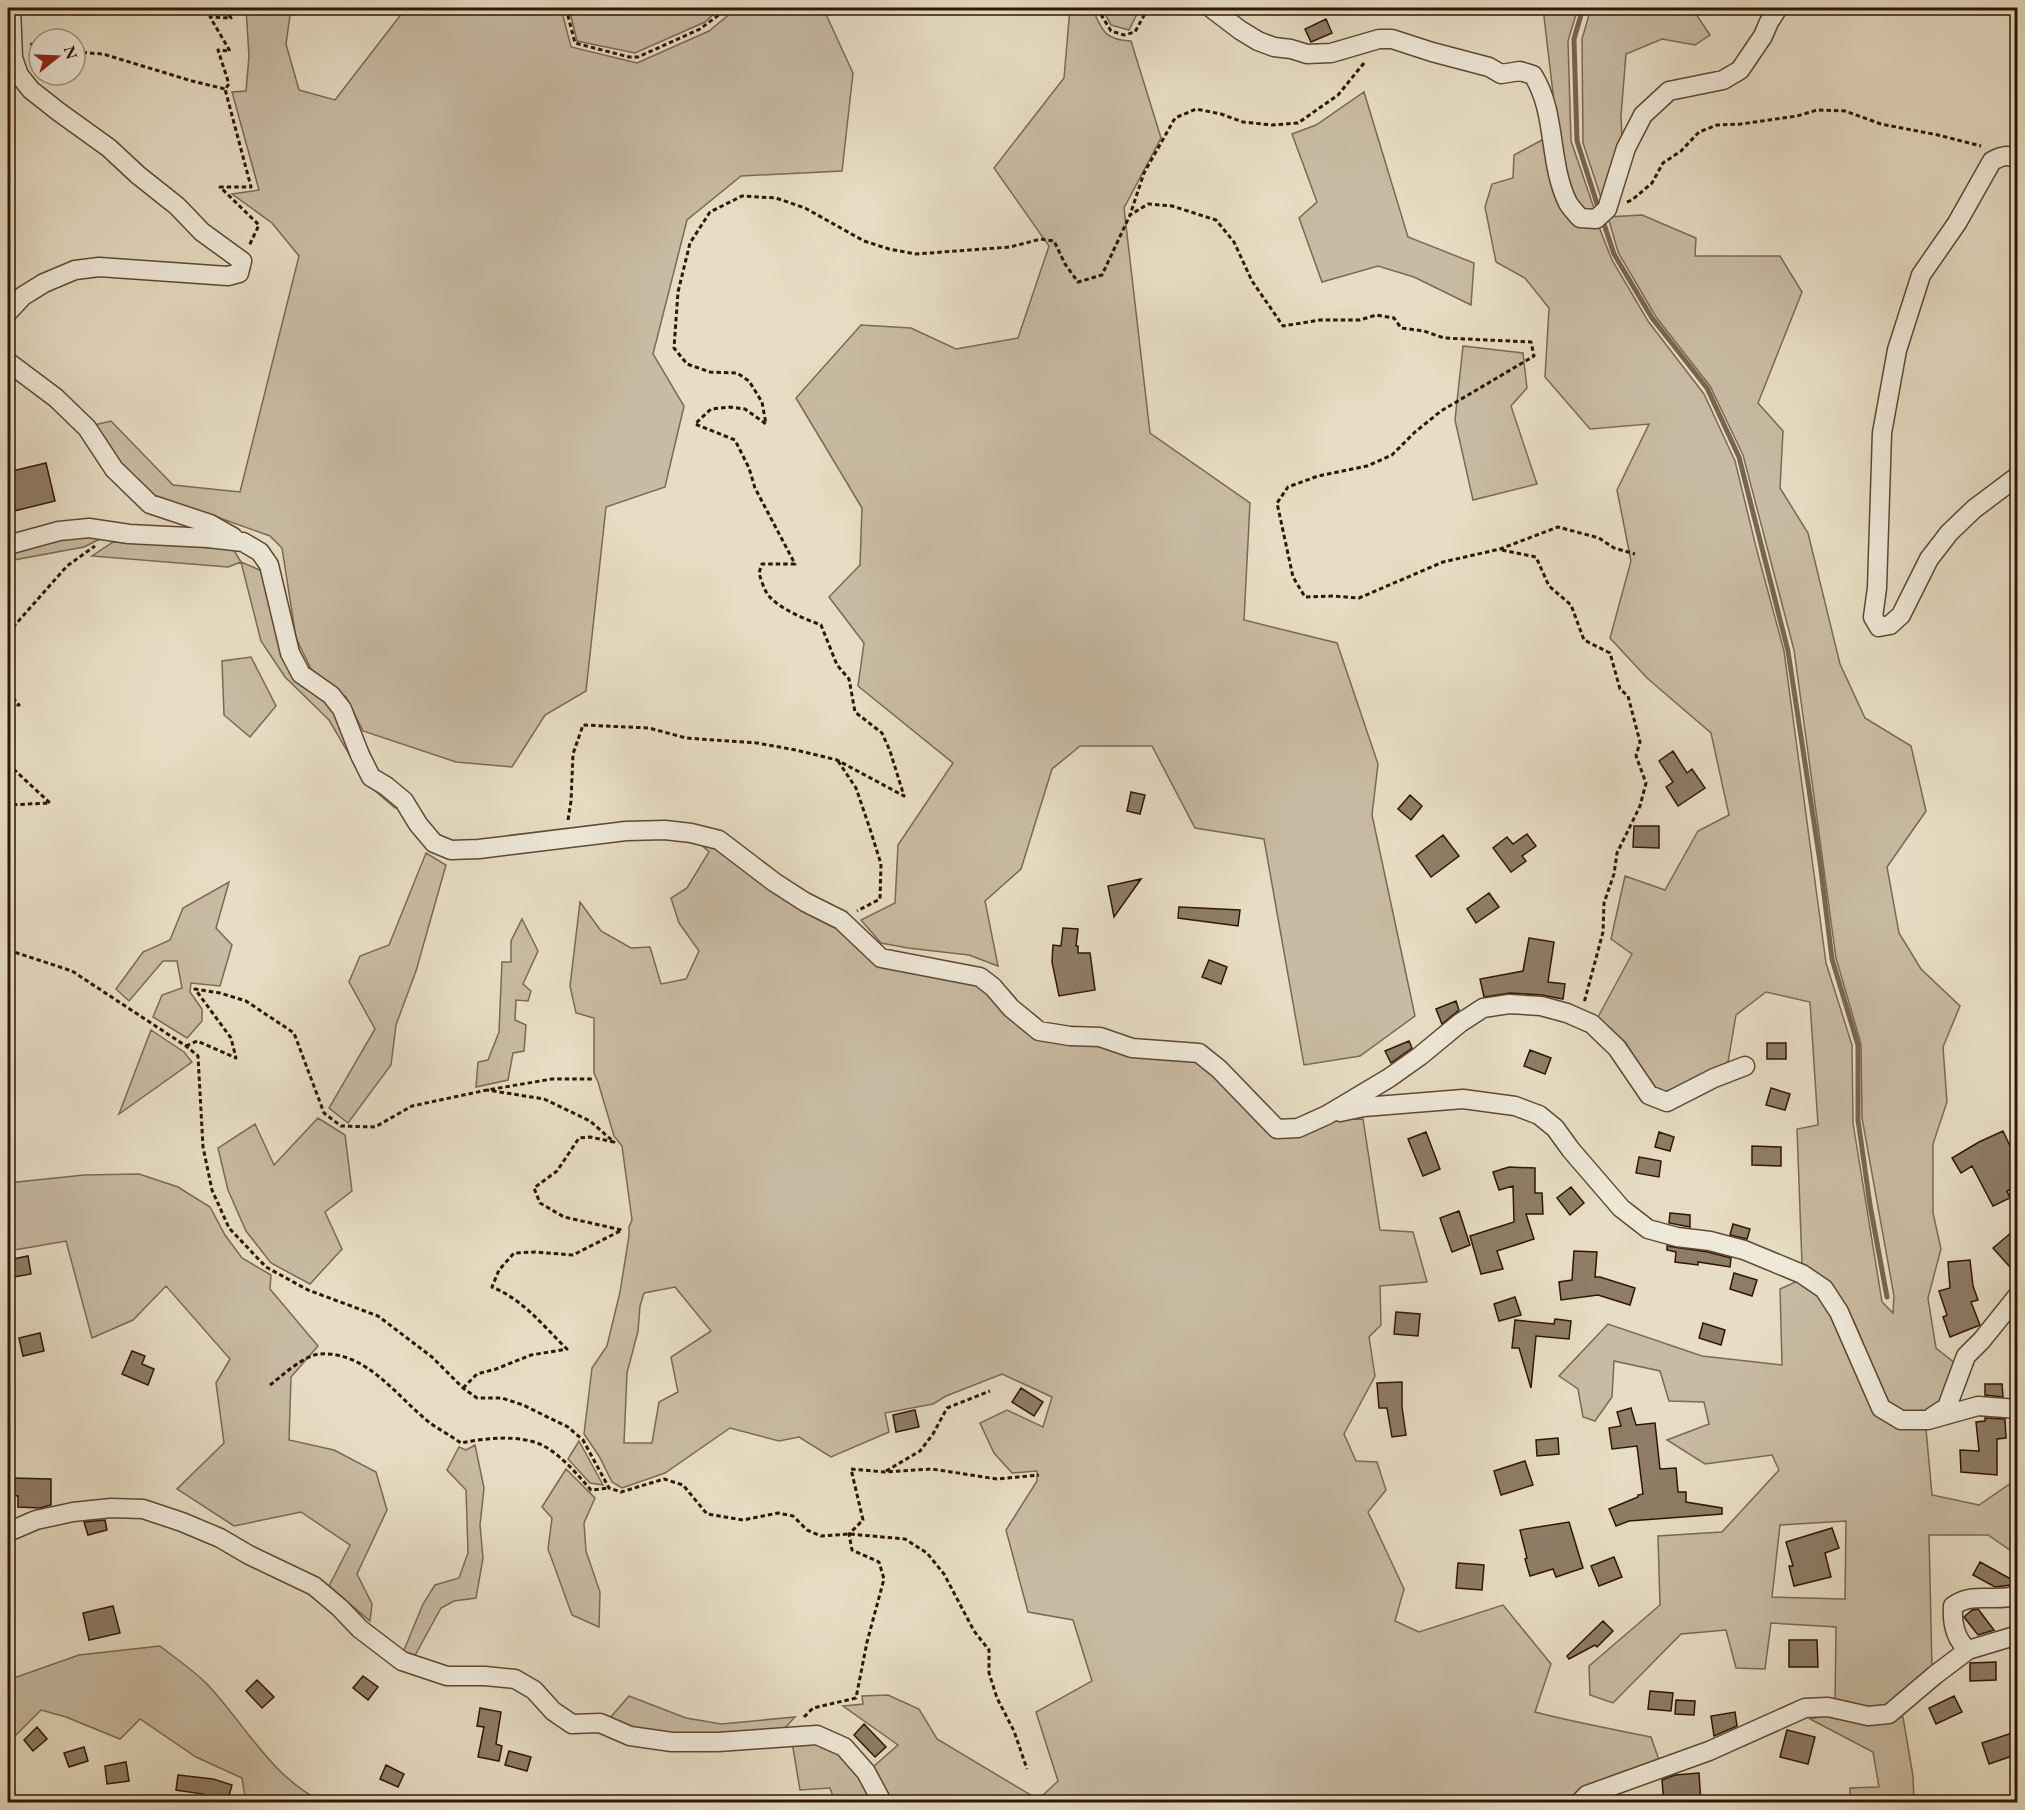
<svg xmlns="http://www.w3.org/2000/svg" width="2025" height="1810" viewBox="0 0 2025 1810" font-family="'EB Garamond',serif">
<rect width="100%" height="100%" fill="#e7ddc4"/>
<filter id="stains"><feTurbulence type="fractalNoise" baseFrequency=".00333" numOctaves="4"/><feColorMatrix values="0 0 0 0 .2 0 0 0 0 .09 0 0 0 0 .02 0 0 0 .5 -.17"/></filter>
<radialGradient id="worn" r=".72"><stop offset=".6" stop-color="#630" stop-opacity="0"/><stop offset="1" stop-color="#630" stop-opacity=".3"/></radialGradient>
<path fill="#c8bba3" stroke="#7c6853" stroke-width="1.5" fill-rule="evenodd" d="M246 8H291L286 44 299 90 335 100 406 8H561L571 47 637 63 709 31 731 13 742 8H823L853 73 842 171 741 176 687 220 653 354 684 406 665 487 606 507 586 691 545 715 512 767 456 762 363 731 346 697 311 669 296 638 282 548 270 536 206 513 156 499 121 465 94 425 111 421 173 485 240 492 299 256 272 223 232 194 259 190 232 92 246 91 249 56Z
M569 8H720L705 22 635 53 577 41Z
M1070 8H1092C1102 30 1104 40 1131 41L1161 138 1124 208 1150 433 1250 503 1244 620 1337 643 1378 764 1372 815 1415 1016 1360 1056 1304 1065 1264 839 1195 828 1152 746H1080L1052 769 1021 869 985 901 998 966 969 955 908 948 881 943 861 920 895 903 898 845 953 763 858 686 864 643 829 597 860 565 862 508 796 398 861 325 911 328 956 349 1018 338 1049 246 994 168 1064 78Z
M1102 8H1139V10L1129 30 1111 25Z
M1543 8H1578L1568 41 1571 141 1596 214 1582 213 1562 170Z
M1591 8H1692L1710 35 1695 45 1662 39 1626 54 1621 116 1622 139 1603 204 1583 143 1582 39Z
M1364 92 1408 237 1474 263 1471 305 1414 277 1378 266 1322 282 1299 218 1317 202 1292 134 1316 125Z
M1546 138 1553 175 1599 227 1612 260 1648 321 1704 394 1735 461 1756 547 1784 651 1826 963 1852 1045 1853 1123 1882 1302 1893 1313 1894 1296 1862 1118 1861 1044 1836 958 1794 650 1743 455 1710 386 1656 317 1618 252 1608 217 1642 215 1696 238 1695 256H1780L1802 292 1758 403 1783 431 1780 488 1808 533 1840 664 1865 718 1911 746 1926 811 1887 867 1899 933 1921 969 1960 1006 1943 1047 1947 1102 1933 1144V1213L1941 1249 1928 1298 1936 1348 1956 1364 1943 1401C1918 1417 1911 1418 1885 1404 1869 1367 1859 1316 1831 1286 1823 1277 1811 1271 1802 1264L1797 1129 1818 1125 1810 1002 1766 992 1736 1015 1728 1062 1707 1075 1666 1094 1652 1086 1626 1043 1598 1017 1632 954 1611 939 1625 876 1665 890 1698 831 1729 815 1711 733 1647 678 1610 638 1631 561 1617 490 1649 424 1590 429 1545 377 1549 308 1525 278 1496 262 1485 207 1492 184 1513 178 1514 155Z
M1463 346 1523 353 1527 388 1511 406 1537 484 1473 500 1455 420Z
M73 533 102 538 84 547 8 561V548Z
M113 542 233 549 241 562 262 571 275 621 328 701 369 781 403 808H395L366 783 329 720 285 677 261 641 241 562 228 567 92 556Z
M251 657 276 706 250 737 224 715 222 661Z
M695 839 722 848 839 925 858 946 978 982 1040 1035 1199 1058 1259 1121 1363 1119 1380 1230 1413 1232 1427 1282 1380 1286 1381 1325 1369 1337 1375 1376 1344 1434 1356 1461 1377 1462 1386 1490 1368 1512 1404 1589 1395 1621 1419 1632 1503 1605 1551 1664 1535 1712C1573 1722 1612 1729 1651 1737L1659 1760C1633 1769 1589 1778 1574 1802H893L873 1767 898 1745 843 1706 863 1704 862 1696 888 1695 919 1709 937 1739 1034 1797 1043 1795 1058 1781 1036 1712 1092 1681 1073 1620 1028 1612 1006 1530 1037 1481V1471L1012 1473 994 1453 980 1423 1007 1410 1043 1427 1052 1397 1002 1374 946 1396 933 1404 885 1413 889 1432 831 1457 799 1437 779 1441 730 1428 665 1473 622 1488 612 1482 599 1456 584 1434 592 1368 607 1346 620 1292 629 1236V1227L632 1220 622 1146 614 1136 598 1082 594 1073V1018L576 1013 570 986 580 902 601 931 631 948 650 947 661 984 686 979 699 951 679 923 671 898 687 888 709 852ZM675 1287 711 1331 671 1357 678 1392 659 1402 652 1443H624L627 1373 638 1331 640 1306 644 1293Z
M426 853 446 865 416 971 396 1025 391 1065 348 1123 329 1108 375 1029 349 982 360 956 389 945Z
M229 882 216 928 232 945 220 986 191 983 190 992 202 1009V1021L187 1038 153 1017 162 995 182 988 177 961H163L129 1001 116 989 143 952 170 940 183 908Z
M522 919 538 951 523 984 531 991 528 1001 516 1000 515 1020 526 1025 524 1051 513 1053 508 1080 476 1087 478 1062 488 1060 499 1032 502 962H511V941Z
M151 1030 184 1052 192 1062 119 1114Z
M318 1118 345 1135 352 1191 325 1212 342 1249 310 1284 271 1263 246 1231 228 1190 218 1148 255 1124 274 1165Z
M139 1174 178 1187 210 1207 225 1235 242 1258 271 1275 270 1289 318 1346 291 1377 289 1440 334 1450 376 1472 387 1510 357 1574 372 1604 370 1621 329 1586 350 1545 301 1512 234 1526 177 1489 224 1443 216 1383 230 1359 166 1286 133 1320 92 1338 66 1241 8 1251V1183L84 1175Z
M1802 1279 1823 1296 1878 1411 1926 1429 1932 1495 1979 1505 2017 1479V1555L1988 1535H1929L1932 1669 1890 1707 1874 1710 1835 1704 1836 1627 1771 1623 1765 1669 1736 1668 1726 1630 1681 1634 1613 1703 1590 1695 1589 1666 1660 1605 1658 1536 1722 1532 1779 1470 1772 1455 1705 1464 1667 1440 1709 1424 1704 1402 1669 1401 1660 1371 1614 1361 1612 1397 1595 1421 1583 1417 1578 1389 1559 1376 1608 1324 1702 1356 1782 1365 1780 1289ZM1846 1521 1845 1599 1772 1597 1780 1525Z
M579 1441 603 1485 590 1483 568 1459Z
M475 1445 484 1488 480 1525 483 1558 476 1598 454 1601 441 1608 413 1659 402 1655 423 1604 435 1585 459 1578 468 1553 466 1490 447 1470 459 1447 466 1450Z
M566 1469 595 1498 584 1523 586 1551 600 1592 599 1627 572 1615 548 1549 552 1518 542 1507Z
M160 1646C175 1658 193 1670 207 1684 244 1723 272 1778 323 1802H246L242 1778 196 1757 140 1719 120 1739 66 1717 41 1710 8 1743V1680L79 1655Z
M629 1696 686 1718 721 1724 795 1717 781 1732 716 1738 630 1730 609 1719Z
M1828 1715 1869 1723 1903 1717 1913 1776 1914 1802H1850V1788L1879 1787 1873 1752 1810 1719Z
M792 1742C799 1742 808 1741 816 1742 845 1746 863 1779 874 1802H835L830 1788 800 1790Z"/>
<g fill="none" stroke-linecap="round" stroke-linejoin="round">
<path stroke="#79654f" stroke-width="5" d="M1583 8 1574 39 1577 141 1599 210
M1602 218 1614 254 1652 318 1707 388 1739 457 1788 651 1820 862 1832 959 1858 1045V1120L1870 1205 1887 1297"/>
</g>
<path fill="#8f7d67" stroke="#301603" stroke-width="1.5" d="M1326 19 1332 33 1311 42 1305 29Z
M46 463 55 501 10 512 8 502V472Z
M1673 751 1687 773 1692 769 1705 788 1678 806 1666 787 1673 782 1659 761Z
M1131 792 1145 795 1140 814 1127 811Z
M1410 795 1422 806 1411 820 1398 809Z
M1634 826H1659V848L1633 847Z
M1527 834 1536 846 1522 856 1526 861 1511 872 1493 848 1507 837 1513 844Z
M1443 835 1459 856 1431 877 1416 856Z
M1141 879 1114 917 1108 886Z
M1489 893 1499 907 1476 923 1467 909Z
M1179 907 1240 910 1238 926 1178 918Z
M1063 928 1078 929 1076 946H1078V953H1090L1095 990 1059 996 1052 962 1053 945 1061 946Z
M1529 938 1554 942 1548 982 1565 984 1563 999 1542 995 1510 993 1484 997 1480 979 1523 971Z
M1209 960 1227 967 1221 984 1202 977Z
M1456 1001 1459 1010 1442 1024 1436 1009Z
M1409 1041 1412 1048 1391 1063 1385 1051Z
M1767 1043H1786V1059H1767Z
M1530 1050 1551 1058 1545 1074 1524 1066Z
M1771 1088 1790 1094 1785 1110 1766 1105Z
M2003 1131 2018 1163V1186L2007 1191 2010 1198 1993 1206 1972 1166 1961 1173 1952 1158 1979 1142Z
M1426 1132 1440 1169 1423 1176 1408 1139Z
M1659 1132 1674 1137 1670 1151 1655 1147Z
M1752 1146 1781 1147V1166L1752 1165Z
M1639 1157 1661 1161 1659 1177 1636 1173Z
M1509 1167 1535 1168V1193H1542L1543 1214H1526L1534 1239 1497 1251 1503 1269 1481 1274 1470 1236 1514 1222 1513 1186 1499 1190 1493 1172Z
M1571 1187 1584 1203 1570 1215 1557 1198Z
M1459 1211 1470 1245 1452 1252 1440 1218Z
M1670 1213 1690 1215V1227L1669 1223Z
M1733 1224 1750 1229 1747 1239 1730 1235Z
M2018 1227V1276L1993 1248Z
M1667 1246 1708 1252 1731 1258 1730 1267 1698 1262V1265L1675 1262 1676 1252 1667 1250Z
M1574 1251 1597 1252 1595 1277H1600L1635 1288 1630 1305 1598 1295 1561 1300 1559 1282 1572 1280Z
M28 1256 31 1274 8 1278V1260Z
M1970 1260 1973 1286 1978 1300 1971 1302 1980 1325 1950 1337 1943 1317 1947 1315 1939 1291 1950 1288 1948 1262Z
M1734 1273 1757 1280 1752 1296 1730 1289Z
M1515 1297 1521 1315 1499 1321 1494 1304Z
M1396 1312 1420 1314 1418 1336 1394 1334Z
M1555 1319 1571 1321 1569 1339 1536 1336 1531 1388 1519 1348H1512L1515 1320 1554 1324Z
M1703 1323 1725 1330 1721 1345 1699 1338Z
M40 1333 44 1351 23 1356 19 1338Z
M132 1351 145 1356 142 1364 154 1369 148 1385 122 1374Z
M1402 1382V1407L1406 1435 1392 1437 1387 1408H1379L1377 1383Z
M1985 1384H2002L2003 1397 1985 1395Z
M1021 1388 1043 1402 1034 1416 1012 1402Z
M1631 1408 1636 1425 1655 1423 1660 1469 1676 1468 1678 1492H1686V1502L1722 1508V1514L1629 1521 1616 1526 1609 1509 1638 1497V1495L1643 1494 1637 1446 1612 1449 1609 1428 1621 1426 1617 1412Z
M915 1410 919 1427 896 1432 893 1415Z
M1985 1418 2005 1419 2006 1438 1997 1439V1475L1961 1472 1960 1450 1979 1451 1976 1422 1985 1421Z
M1558 1438 1559 1454 1537 1456 1536 1440Z
M1525 1461 1533 1485 1501 1495 1494 1471Z
M10 1478 51 1479V1505L40 1508 18 1507V1496L10 1495Z
M105 1520 107 1530 88 1535 84 1522Z
M1569 1522 1583 1568 1556 1577 1553 1569 1530 1576 1525 1559 1527 1558 1520 1530Z
M1832 1528 1839 1548 1825 1553 1831 1577 1794 1586 1789 1566H1793L1786 1542Z
M1614 1557 1622 1577 1599 1586 1591 1566Z
M1980 1562 2018 1583V1584L1995 1587 1973 1575Z
M1458 1563 1484 1565 1482 1590 1456 1588Z
M113 1606 120 1633 89 1640 83 1613Z
M1978 1609 1994 1630 1978 1635 1964 1617 1972 1610Z
M1603 1621 1613 1631 1597 1647 1595 1645 1569 1659 1567 1656Z
M1789 1640H1817L1818 1667H1789Z
M1996 1662V1680L1970 1681V1663Z
M363 1676 378 1687 368 1700 353 1688Z
M257 1680 274 1697 262 1708 246 1691Z
M1650 1691 1673 1693 1671 1711 1648 1709Z
M1954 1696 1962 1712 1936 1724 1929 1708Z
M1676 1700 1695 1701 1694 1715 1675 1714Z
M480 1708 501 1712 496 1744 502 1746 499 1761 478 1757 484 1727 477 1726Z
M1735 1712 1737 1726 1714 1736 1711 1716Z
M864 1724 886 1747 875 1757 854 1735Z
M37 1727 47 1739 33 1751 24 1740Z
M1787 1730 1815 1737 1808 1764 1780 1757Z
M2018 1731V1754L1989 1764 1982 1743Z
M84 1747 88 1761 69 1767 64 1753Z
M509 1751 531 1757 527 1771 505 1765Z
M126 1762 129 1781 107 1784 105 1766Z
M386 1765 404 1774 398 1787 380 1779Z
M1699 1773 1701 1803H1664L1662 1780 1675 1775Z
M178 1775 213 1779 232 1785 227 1803H218L202 1798 203 1794 176 1790Z"/>
<g fill="none" stroke-linecap="round" stroke-linejoin="round">
<g stroke="#5e4833" stroke-width="21">
<path id="minor" d="M1211 8 1240 30 1258 41 1274 47 1291 49 1307 54 1331 53 1379 39H1392L1432 52 1489 67 1501 74 1520 71 1533 75C1557 113 1548 163 1568 203 1571 208 1576 213 1580 218L1596 219 1607 209 1626 148 1643 115 1669 91 1723 80 1740 70 1763 36 1769 22 1778 8
M2018 159C2007 154 2002 156 1992 161L1957 223 1921 275 1897 350 1882 433 1877 588 1873 617 1879 627 1890 625 1901 615 1929 559 1949 533 1974 509 2018 476
M8 312 23 296 44 283 75 270 99 267 228 276 239 273 242 261 202 232 177 206 138 175 109 148 59 112 31 90 19 75 13 58 11 8
M8 362 56 398 87 428 114 469 150 504 210 524 233 537
M8 545 59 531 89 528 129 534 208 538 243 542 260 552 269 565 290 653 301 674 331 695 342 709 360 755 371 777 386 786 404 801 418 824 434 843 451 850 479 849 626 831 665 830 691 833 719 840 774 882 805 902 841 920 881 958 980 977 993 987 1011 1008 1039 1031 1070 1036 1100 1037 1132 1048 1199 1053 1219 1069 1277 1129 1298 1128 1327 1115 1389 1078 1420 1056 1460 1023 1483 1008 1509 1004 1541 1006 1567 1013 1592 1024 1617 1048 1649 1095 1667 1102 1714 1078 1745 1066
M1340 1112 1364 1107 1463 1099 1515 1106 1539 1115 1555 1128 1571 1150 1621 1208 1648 1229 1677 1237 1710 1241 1744 1250 1802 1274 1824 1289 1839 1312 1881 1408 1901 1420H1928L1978 1406 2018 1409
M1932 1417 1947 1407 1966 1356 1982 1340 2018 1295
M8 1532 36 1520 73 1512 111 1508 143 1509 182 1522 220 1538 249 1555 314 1586 340 1608 360 1629 402 1661 447 1676H485L515 1679 534 1690 553 1711 572 1724 600 1723 630 1736 672 1742H718L817 1735 844 1747 866 1772 882 1802
M1968 1650C1955 1639 1952 1622 1953 1606 1974 1591 1995 1603 2018 1595
M1580 1802 1587 1795 1709 1751 1805 1708 1828 1707 1868 1716 1889 1714 1935 1675 1968 1650 2018 1635"/>
</g>
<path stroke="#301603" stroke-width="3" stroke-dasharray="4.5 3" stroke-linecap="butt" d="M225 8 231 18 210 17 230 51 218 50 229 84 225 89 251 187H220L259 225 249 246
M566 8 575 43 629 57H638L700 29 728 8
M1097 8 1111 31 1124 35 1135 32 1148 8
M31 43 33 47 39 48
M75 52 103 54 192 81 225 89
M1364 63 1338 95 1298 123 1272 125 1243 122 1221 114 1196 109 1175 118 1144 173 1130 215 1148 204 1172 206 1216 220 1234 242 1252 281 1283 326 1320 320H1360L1376 315 1394 318 1401 328 1424 331 1444 338 1531 342 1534 356 1441 411 1415 432 1392 455 1367 466 1318 476 1288 487 1277 503 1293 577 1305 597 1332 596 1359 598 1443 562 1500 549 1558 527 1599 538 1614 548 1635 554
M1627 202 1632 200 1652 183 1663 163 1681 151 1699 132 1717 125 1741 124 1797 116 1817 110 1845 111 1881 124 1938 135 1981 146
M1502 550 1536 557 1549 586 1571 605 1584 640 1610 653 1620 689 1628 696 1640 742 1636 756 1646 783 1640 806 1617 853 1614 874 1604 903 1603 932 1584 1003
M8 633 67 566 95 546
M8 692 19 705H8
M838 761 856 788 870 829 881 864 880 899 857 911
M8 764 50 803 8 805
M568 820 571 801 573 754 583 725 649 728 686 738 757 743 796 750 837 760 904 796 890 751 882 733 855 712 849 679 837 665 821 625C803 618 781 610 768 595 764 589 761 580 759 573L762 564H795L755 488 749 468 735 440 695 424 711 409 730 407 745 409 766 424 762 402 749 381 737 373 710 372 687 364 674 348 678 292 690 243 710 212 742 196 776 198 805 208 864 241 889 249 916 254 1010 247 1041 239 1054 241 1065 264 1078 282 1102 275 1130 215
M8 950 72 971 186 1046 198 1056 203 1147 212 1190 229 1228 266 1267 308 1290 378 1316 432 1357 463 1388 477 1398H502L523 1405 568 1427 583 1440 609 1488 621 1492 664 1479 683 1485 707 1514 743 1520 778 1513 793 1516 807 1530 821 1536 849 1534 905 1539 927 1553 944 1574 974 1631 989 1650V1673L997 1698 1014 1731 1027 1769
M186 1046 197 1041 236 1058 231 1038 195 989 220 993 246 1001 294 1033 324 1113 341 1126 375 1127 412 1106 487 1090 552 1079H593
M270 1385C282 1376 304 1355 320 1354 367 1351 397 1397 430 1423 440 1430 451 1436 461 1443 486 1438 520 1434 544 1446 562 1456 577 1474 591 1490L609 1488
M463 1388 477 1374 496 1369 531 1355 567 1349C542 1325 525 1301 492 1287L499 1270 514 1253 535 1252 573 1255 622 1230 564 1217 540 1203 534 1188 557 1171 579 1138 590 1137 614 1142 590 1121 544 1099 487 1090
M886 1471 920 1451 933 1434 947 1408 990 1391
M804 1717 813 1708 856 1698 867 1642 884 1579 879 1562 852 1550 849 1534 863 1520 851 1469 885 1472 932 1469 997 1479 1039 1475"/>
<use href="#minor" stroke="#efe9d9" stroke-width="18"/>
</g>
<rect width="2025" height="1810" fill="none" stroke="#e7ddc4" stroke-width="30"/>
<rect x="9" y="9" width="2007" height="1792" fill="none" stroke="#301603" stroke-width="3"/>
<rect x="15" y="15" width="1995" height="1780" fill="none" stroke="#301603" stroke-width="1.5"/>
<g transform="translate(57 57) rotate(72)"><circle r="28" fill="#efe9d9" stroke="#a39583" stroke-width="1.5"/>
<path d="M0-4.5L10 22L0 15L-10 22Z" fill="#8f2418"/>
<text y="-9" font-size="16" font-weight="bold" text-anchor="middle" fill="#301603">N</text>
</g>
<rect width="100%" height="100%" filter="url(#stains)"/>
<rect width="100%" height="100%" fill="url(#worn)"/>
</svg>
